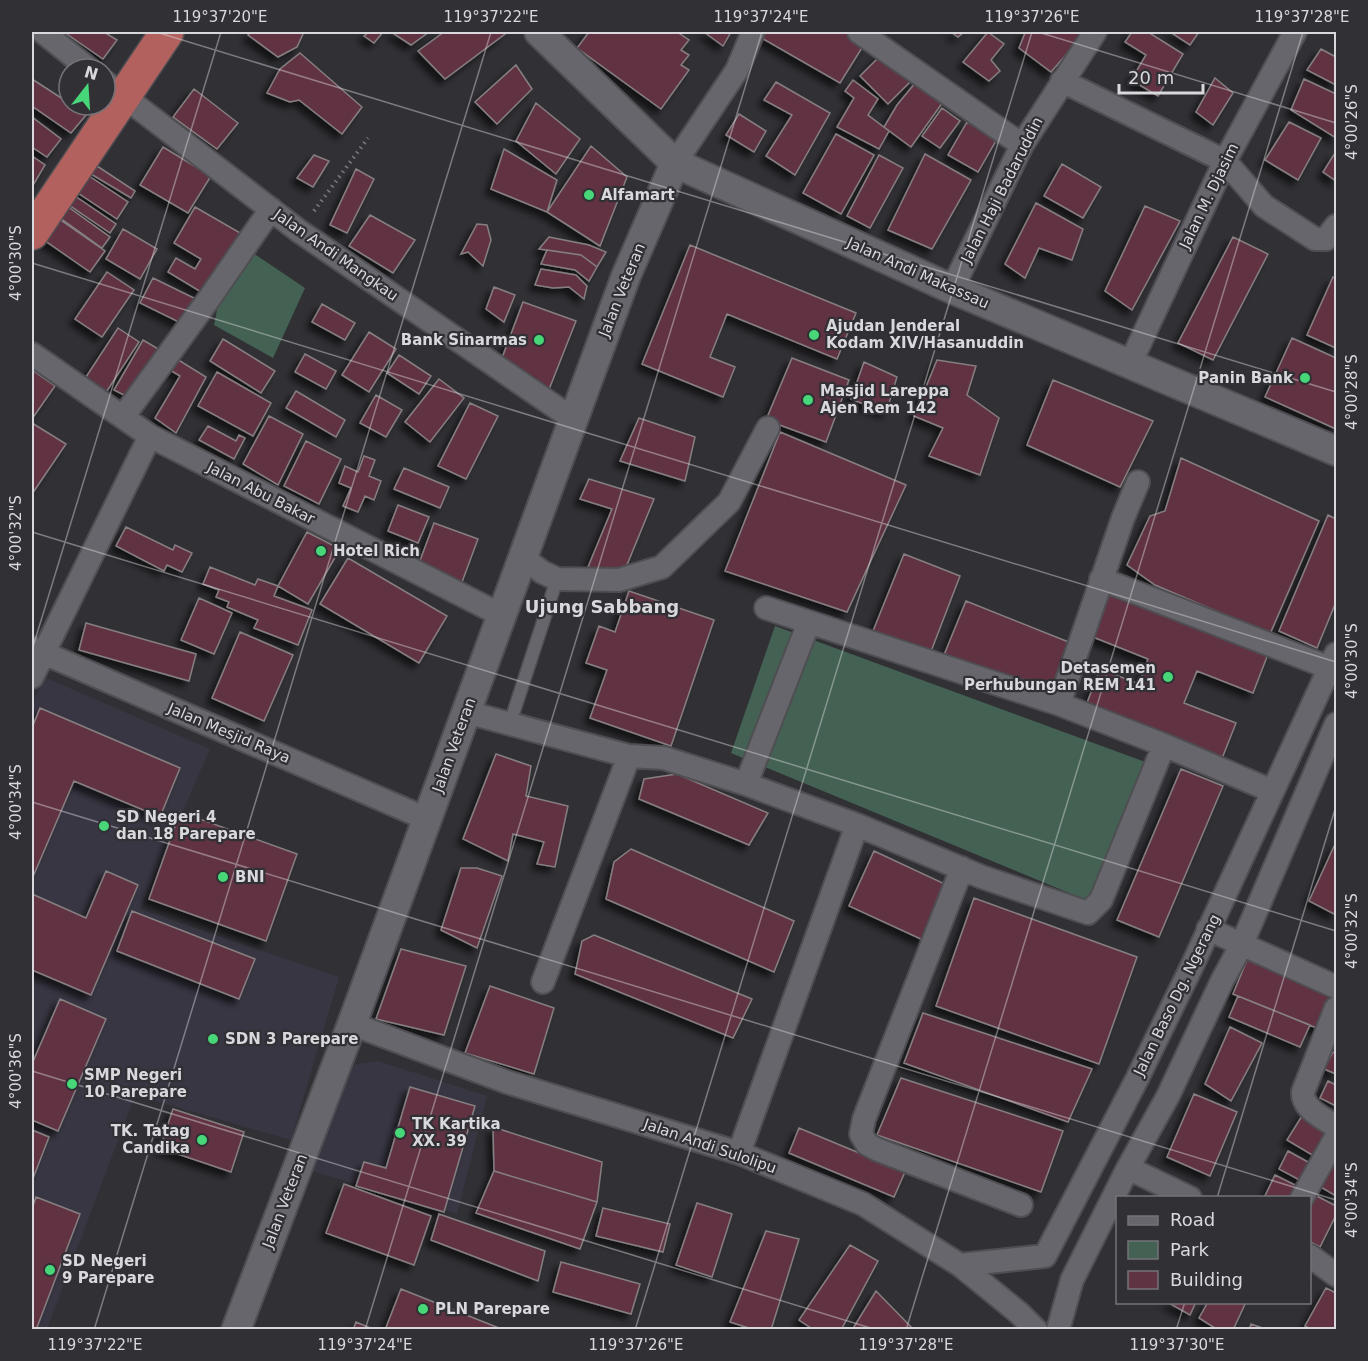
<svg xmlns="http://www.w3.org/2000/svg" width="1368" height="1361" viewBox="0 0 1368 1361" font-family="'DejaVu Sans',sans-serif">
<defs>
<filter id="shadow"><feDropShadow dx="-5.5" dy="5.5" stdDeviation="3" flood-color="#0009"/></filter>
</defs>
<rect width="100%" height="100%" fill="#313035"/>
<path fill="#383642" d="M44 677 210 749 140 909 339 977 291 1140 135 1095 47 1329 32 1330V704Z
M378 1061 487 1096 457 1214 312 1171 342 1076 356 1064Z"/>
<path fill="#436253" d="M253 253 305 288 273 358 214 325 222 285Z
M775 626 1148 763 1103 907 731 753Z"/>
<path fill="#603342" stroke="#867f81" stroke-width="1.5" filter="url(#shadow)" d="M64 32H104L117 40 103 59Z
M252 32H300L303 34 297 47 278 57 248 35Z
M369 32H383L374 43 364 36Z
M391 32H429L411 45Z
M444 32H502L505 34 445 79 418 51Z
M589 32H677L689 40 681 50 689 55 681 65 689 70 661 109 577 48Z
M704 32H731L723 46Z
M761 32H845L865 43 840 83 758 36Z
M951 32H964L958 37Z
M988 32 1004 44 991 60 1000 71 989 81 963 62Z
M1022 32H1086L1051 72 1019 48 1025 33Z
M1132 32H1148L1183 54 1158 96 1131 80 1146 55 1125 42Z
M1170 32H1199L1190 45Z
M1321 49 1336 57V85L1307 70Z
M884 52 912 80 888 104 860 76Z
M300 53 362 107 342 134 299 100 290 102 267 93 280 69Z
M516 65 532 89 497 124 475 102Z
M1215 78 1233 93 1213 125 1196 112Z
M32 79 69 103V105H72L87 114 71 133 32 106Z
M1304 79 1336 94V138L1291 110Z
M853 80 878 99 868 115 889 131 879 149 837 127 854 98 845 91Z
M776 82 830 113 795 175 766 156 792 115 764 100Z
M916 82 943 102 911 147 884 127 897 105Z
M194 89 238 123 217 149 173 117Z
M536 103 580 139 556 174 516 141Z
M942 108 960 121 940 148 922 136Z
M739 114 766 131 754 152 726 135Z
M32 117 61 139 47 157 32 147Z
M967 122 997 139 978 172 948 155Z
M1289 122 1321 138 1298 180 1265 160Z
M836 134 874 155 841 214 803 193Z
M591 146 627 177 600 246 547 212Z
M163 147 211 176 188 213 140 185Z
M504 149 557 180 547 212 491 189Z
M1335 153 1336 154V181L1323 172Z
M925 154 971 180 932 249 888 230Z
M314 155 329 161 313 187 297 178Z
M879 155 903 168 870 228 847 216Z
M32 156 45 165 32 187Z
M1062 164 1101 187 1083 218 1044 196Z
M97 166 135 191 131 198 91 174Z
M356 169 374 179 347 233 330 225Z
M86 174 128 202 117 219 75 191Z
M75 196 116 224 110 233 69 205Z
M1036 203 1083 229 1072 260 1039 248 1025 278 1005 264Z
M64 204 110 237 102 248 56 215Z
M1145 206 1180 221 1132 310 1105 291Z
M195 207 242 234 206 295 168 272 176 258 195 269 201 259 174 243Z
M370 215 415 240 393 273 349 246Z
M59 219 105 251 90 272 44 240Z
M477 224 487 225 491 240 483 266 468 252 461 254Z
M123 229 157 249 140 279 106 259Z
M549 237 589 245 606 252 597 267 581 255 539 249Z
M1233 237 1268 254 1213 360 1178 343Z
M690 245 856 313 837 359 727 314 710 357 735 367 723 397 642 364Z
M547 250 581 255 597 267 589 281 575 270 541 264Z
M541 269 576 275 587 286 584 299 569 287 553 288 535 285Z
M107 272 134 290 102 337 75 319Z
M1333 277 1336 278V348L1307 335Z
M153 278 200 301 187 326 140 303Z
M494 287 515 295 504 322 486 309Z
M523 302 576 321 548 392 502 358Z
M322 304 355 323 345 340 312 322Z
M118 328 139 342 105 394 84 380Z
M369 332 396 349 369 392 342 375Z
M1292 338 1336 358V429L1265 397Z
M223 339 275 371 261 393 210 361Z
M143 340 160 350 132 399 114 390Z
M305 354 336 371 326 389 295 372Z
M399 355 431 376 419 394 387 373Z
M172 356 206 377 176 433 155 418 180 376 165 367Z
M792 358 849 380 826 442 766 420Z
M937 360 976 366 967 395 999 418 980 475 929 456 943 428 914 416Z
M864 362 897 377 886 413 851 399Z
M32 370 55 386 34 416 32 414Z
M217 372 271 403 253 436 198 406Z
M439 379 464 398 430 442 405 422Z
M1053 380 1153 421 1120 487 1027 445Z
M296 391 345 420 336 437 286 408Z
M376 395 402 410 386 437 360 423Z
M470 403 498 416 466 479 438 466Z
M269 416 303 434 278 485 243 464Z
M639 418 695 437 685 481 620 461Z
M32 423 66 444 32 494Z
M208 426 236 441 239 435 245 438 234 459 199 440Z
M780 432 906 485 847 612 725 571Z
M306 441 341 459 319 504 284 486Z
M364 456 375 460 369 476 381 481 374 500 365 496 358 512 343 506 351 488 339 483 345 466 358 472Z
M1181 458 1319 521 1270 634 1155 585 1127 565 1150 516 1165 511Z
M404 468 449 487 440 508 394 489Z
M589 479 654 499 622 577 588 567 612 509 580 499Z
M398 505 429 517 418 543 388 531Z
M1328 515 1336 519V602L1317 648 1279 631Z
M434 523 478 539 462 582 418 566Z
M126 527 173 550 175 545 192 553 182 572 167 565 164 571 116 546Z
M307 532 340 549 308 604 278 586Z
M904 554 960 576 930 654 873 631Z
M348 558 447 616 419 663 320 604Z
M210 567 255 585 258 579 278 586 274 596 312 610 298 645 254 628 258 620 227 607 229 602 216 597 219 590 203 584Z
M1112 587 1270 649 1253 693 1197 671 1184 703 1236 723 1221 761 1085 708 1100 669 1139 684 1148 659 1093 637Z
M629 591 714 620 671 746 590 718 607 670 586 663 599 626 615 632Z
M199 598 232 613 214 654 181 640Z
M966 601 1071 643 1049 697 944 655Z
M86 623 196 654 189 681 79 650Z
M240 632 293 655 264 721 212 698Z
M40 708 180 768 160 817 74 781 32 879V728Z
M496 754 531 766 526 796 568 806 555 867 537 864 544 842 513 834 508 861 463 839Z
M1181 769 1223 786 1159 937 1117 920Z
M677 774 768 813 749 845 639 799 644 779Z
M180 812 297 854 266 941 149 899Z
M1336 842V915L1309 901Z
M631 849 794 921 774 972 606 899 614 862Z
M874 851 947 885 923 940 849 906Z
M461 868H477L502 876 477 948 441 930Z
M106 871 138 885 91 995 32 970V894L86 918Z
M974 898 1137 957 1099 1064 936 1006Z
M132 911 255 959 239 999 117 951Z
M594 935 752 999 733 1038 575 974 582 941Z
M401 949 466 966 444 1035 376 1019Z
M1247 960 1336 996 1324 1031 1233 994Z
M490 986 554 1008 534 1074 465 1053Z
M1238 996 1310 1025 1300 1047 1229 1017Z
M60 999 106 1019 58 1131 32 1120V1064Z
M923 1013 1092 1069 1068 1122 904 1063Z
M1230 1027 1262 1043 1231 1101 1205 1084Z
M1333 1052 1336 1054V1074L1324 1069Z
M901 1078 1063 1131 1041 1192 877 1135Z
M1328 1081 1336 1085V1106L1320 1098Z
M410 1087 475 1106 444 1212 356 1186 364 1162 386 1168Z
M1194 1094 1237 1112 1210 1176 1167 1157Z
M173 1109 244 1132 231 1172 160 1148Z
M1305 1111 1336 1130 1319 1159 1287 1140Z
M493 1127 602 1162 597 1202 494 1171Z
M799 1128 905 1172 894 1197 789 1153Z
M32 1130 49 1137 32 1181Z
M1288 1151 1317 1167 1307 1184 1279 1169Z
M1336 1154V1196L1319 1186Z
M494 1171 597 1202 580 1249 476 1213Z
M1275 1175 1299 1187 1294 1198H1264Z
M344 1184 431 1216 414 1265 326 1233Z
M1313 1194 1336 1206V1215L1320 1247 1310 1242V1201Z
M36 1197 80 1214 36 1330H32V1209Z
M697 1203 732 1214 712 1277 676 1265Z
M603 1208 670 1224 663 1252 596 1236Z
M439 1214 545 1251 538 1281 431 1240Z
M766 1231 799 1239 771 1330H755L730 1322Z
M850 1245 878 1261 841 1330H814L799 1320Z
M561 1262 640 1284 631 1314 553 1292Z
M1326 1288 1336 1293V1330H1312L1305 1326Z
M401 1289 504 1330H385Z
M876 1291 914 1330H852Z
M1167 1302H1196L1190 1315Z
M1208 1302H1246L1233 1330H1218L1199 1318Z
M356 1322 375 1330H353Z
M1251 1324 1268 1330H1249Z"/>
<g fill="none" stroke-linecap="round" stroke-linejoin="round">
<g stroke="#4f4e52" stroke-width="15">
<path id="service" d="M514 711 557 579"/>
</g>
<g stroke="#4f4e52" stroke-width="26">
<path id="minor" d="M43 32 89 69
M859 32 1022 145
M1062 81 1225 161 1264 206 1315 239H1326L1336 226
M105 82 299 231 573 419
M675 163 737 70 753 32
M952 289 1022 145 1095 32
M32 354 150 436 501 615
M1130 364 1225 161 1295 32
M123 417 211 296 271 209
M522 557 542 572 557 579 619 580 662 567 729 502 768 428
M1101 579 1330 668
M766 608 1059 704 1164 745 1272 791
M32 648 427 819
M32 677 150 436
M1059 704 1123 518 1138 482
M466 712 629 756 664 758 746 784 857 825 982 877 1088 913 1101 900 1164 745
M746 784 809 622
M962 868 864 1119 861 1134 867 1144 876 1149 1021 1205
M1208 929 1336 987
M543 982 629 756
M1336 1008 1303 1092C1302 1109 1324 1118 1336 1127
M352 1024 507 1082 739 1153 863 1204 960 1265 1019 1313 1036 1330
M739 1153 857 825
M1128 1168 1190 1198
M1302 1198 1336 1137
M1310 1256 1336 1275
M960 1265 1045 1256 1137 1079 1192 966 1336 654
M1058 1330 1072 1280 1128 1168 1168 1096 1222 981 1242 944 1336 724"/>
</g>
<g stroke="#4f4e52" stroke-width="32">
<path id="tertiary" d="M539 32 675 163 952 289 1336 451
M236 1330 352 1024 626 276 675 163"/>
</g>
<g stroke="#4f4e52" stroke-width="36">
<path id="trunk" d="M32 233 167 32"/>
</g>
<path stroke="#7b7a7f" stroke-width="4" stroke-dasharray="1.5 4.5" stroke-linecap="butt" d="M314 211 368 138"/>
<use href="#service" stroke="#67666c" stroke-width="12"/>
<use href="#minor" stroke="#67666c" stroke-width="22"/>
<use href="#tertiary" stroke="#67666c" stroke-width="28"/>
<use href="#trunk" stroke="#b2615e" stroke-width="33"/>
</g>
<path fill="none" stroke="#d9d8dc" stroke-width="1.5" stroke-opacity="0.45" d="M156 32 1336 392M1038 32 1336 123M32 263 1336 662M32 532 1336 931M32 650 221 32M32 802 1336 1200M32 1071 877 1330M1217 1198 1336 806M94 1330 491 32M365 1330 762 32M635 1330 1032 32M906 1330 1303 32M1176 1330 1185 1302"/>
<g fill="#48d778" stroke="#313035" stroke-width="2">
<circle cx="589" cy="195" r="6"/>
<circle cx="814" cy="335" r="6"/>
<circle cx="539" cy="340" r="6"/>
<circle cx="1305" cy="378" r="6"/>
<circle cx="808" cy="400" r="6"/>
<circle cx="321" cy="551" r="6"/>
<circle cx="1168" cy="677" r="6"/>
<circle cx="104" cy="826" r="6"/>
<circle cx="223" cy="877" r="6"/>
<circle cx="213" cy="1039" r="6"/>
<circle cx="72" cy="1084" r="6"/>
<circle cx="400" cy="1133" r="6"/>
<circle cx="202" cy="1140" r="6"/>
<circle cx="50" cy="1270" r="6"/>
<circle cx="423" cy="1309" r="6"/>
</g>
<g text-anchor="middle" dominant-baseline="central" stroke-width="4.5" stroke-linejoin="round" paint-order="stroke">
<g font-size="15" fill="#d9d8dc" stroke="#313035">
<text transform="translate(1002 190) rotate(-63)">Jalan Haji Badaruddin</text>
<text transform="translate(1209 196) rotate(-64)">Jalan M. Djasim</text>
<text transform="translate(336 255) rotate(35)">Jalan Andi Mangkau</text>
<text transform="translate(918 273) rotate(24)">Jalan Andi Makassau</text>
<text transform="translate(622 290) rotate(-68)">Jalan Veteran</text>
<text transform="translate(261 493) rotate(27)">Jalan Abu Bakar</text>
<text transform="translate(229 733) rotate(23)">Jalan Mesjid Raya</text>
<text transform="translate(454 745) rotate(-70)">Jalan Veteran</text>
<text transform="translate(1177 995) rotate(-64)">Jalan Baso Dg. Ngerang</text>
<text transform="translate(710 1146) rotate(19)">Jalan Andi Sulolipu</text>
<text transform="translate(285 1201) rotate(-69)">Jalan Veteran</text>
</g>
<g font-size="15" font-weight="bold" fill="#d9d8dc" stroke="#313035" text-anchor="start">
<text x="601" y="195">Alfamart</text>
<text x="826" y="326">Ajudan Jenderal<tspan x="826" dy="17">Kodam XIV/Hasanuddin</tspan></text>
<text x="527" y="340" text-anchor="end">Bank Sinarmas</text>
<text x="1293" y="378" text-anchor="end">Panin Bank</text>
<text x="820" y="391">Masjid Lareppa<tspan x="820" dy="17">Ajen Rem 142</tspan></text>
<text x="333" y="551">Hotel Rich</text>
<text x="1156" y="668" text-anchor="end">Detasemen<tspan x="1156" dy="17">Perhubungan REM 141</tspan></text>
<text x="116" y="817">SD Negeri 4<tspan x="116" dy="17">dan 18 Parepare</tspan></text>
<text x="235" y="877">BNI</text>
<text x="225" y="1039">SDN 3 Parepare</text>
<text x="84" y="1075">SMP Negeri<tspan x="84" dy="17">10 Parepare</tspan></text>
<text x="412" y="1124">TK Kartika<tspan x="412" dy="17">XX. 39</tspan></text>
<text x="190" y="1131" text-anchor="end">TK. Tatag<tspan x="190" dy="17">Candika</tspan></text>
<text x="62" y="1261">SD Negeri<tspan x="62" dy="17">9 Parepare</tspan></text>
<text x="435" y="1309">PLN Parepare</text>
</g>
<g font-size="18" font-weight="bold" fill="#d9d8dc" stroke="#313035">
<text x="602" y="606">Ujung Sabbang</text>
</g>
</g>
<rect width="1368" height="1361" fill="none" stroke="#313035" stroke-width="66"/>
<rect x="1116" y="1196" width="195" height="108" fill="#313035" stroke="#747378" stroke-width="1.5"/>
<rect x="1128" y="1216" width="30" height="9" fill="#67666c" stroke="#747378" stroke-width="1.5"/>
<text x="1170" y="1226" font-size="18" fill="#d9d8dc">Road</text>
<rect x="1128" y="1241" width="30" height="18" fill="#436253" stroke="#747378" stroke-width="1.5"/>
<text x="1170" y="1256" font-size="18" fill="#d9d8dc">Park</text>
<rect x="1128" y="1271" width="30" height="18" fill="#603342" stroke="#747378" stroke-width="1.5"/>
<text x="1170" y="1286" font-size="18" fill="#d9d8dc">Building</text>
<g transform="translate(87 87) rotate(17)"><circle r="28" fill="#313035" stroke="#747378" stroke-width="1.5"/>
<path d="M0-4.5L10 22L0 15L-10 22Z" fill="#48d778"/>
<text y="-9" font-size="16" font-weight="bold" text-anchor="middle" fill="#d9d8dc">N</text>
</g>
<path d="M1119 84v9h84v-9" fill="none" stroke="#d9d8dc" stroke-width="3"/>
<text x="1128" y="84" font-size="18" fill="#d9d8dc" stroke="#313035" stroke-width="4.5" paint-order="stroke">20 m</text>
<rect x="33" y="33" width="1302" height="1295" fill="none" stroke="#d9d8dc" stroke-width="2"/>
<g font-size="15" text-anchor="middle" fill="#d9d8dc">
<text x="220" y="22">119°37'20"E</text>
<text x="491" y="22">119°37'22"E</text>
<text x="761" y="22">119°37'24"E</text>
<text x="1032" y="22">119°37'26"E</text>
<text x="1302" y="22">119°37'28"E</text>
<text transform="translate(1352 122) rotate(-90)" y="5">4°00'26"S</text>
<text transform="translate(16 263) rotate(-90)" y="5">4°00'30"S</text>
<text transform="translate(1352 392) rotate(-90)" y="5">4°00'28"S</text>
<text transform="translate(16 533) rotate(-90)" y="5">4°00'32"S</text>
<text transform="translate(1352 661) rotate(-90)" y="5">4°00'30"S</text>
<text transform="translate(16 802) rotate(-90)" y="5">4°00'34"S</text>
<text transform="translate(1352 931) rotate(-90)" y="5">4°00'32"S</text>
<text transform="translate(16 1071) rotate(-90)" y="5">4°00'36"S</text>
<text transform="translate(1352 1200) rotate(-90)" y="5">4°00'34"S</text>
<text x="95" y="1350">119°37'22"E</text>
<text x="365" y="1350">119°37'24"E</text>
<text x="636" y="1350">119°37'26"E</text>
<text x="906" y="1350">119°37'28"E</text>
<text x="1177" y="1350">119°37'30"E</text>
</g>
</svg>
